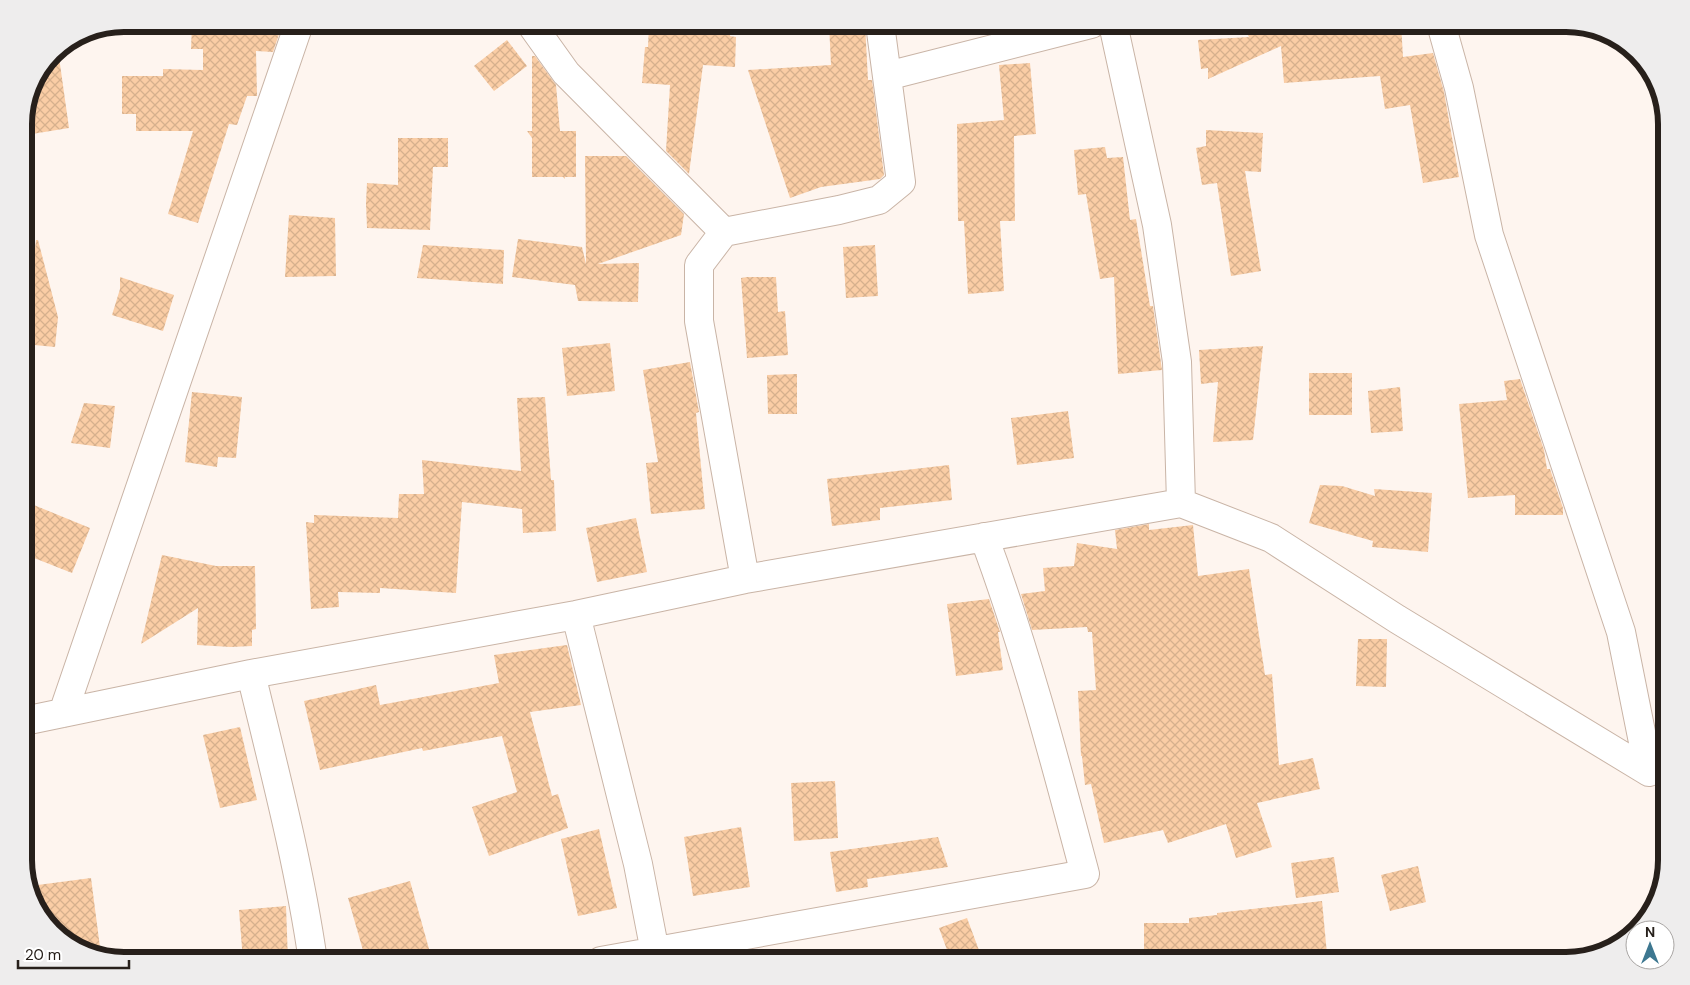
<svg xmlns="http://www.w3.org/2000/svg" width="1690" height="985" viewBox="0 0 1690 985" font-family="'DM Sans',sans-serif">
<defs>
<pattern id="building-cross-hatch" width="8" height="8" patternUnits="userSpaceOnUse" patternTransform="scale(1.25)"><rect width="8" height="8" fill="#facda5"/><path d="M0 0l8 8M0 8l8-8" fill="none" stroke="#d6b08d"/></pattern>
</defs>
<rect width="100%" height="100%" fill="#fef5ef"/>
<path fill="url(#building-cross-hatch)" d="M192 24H280L279 34 273 52 256 51 257 96H247L237 125 229 124 198 223 168 214 193 131H136V114H122V76H163V69L203 70V49H191Z
M649 24H732L730 36 736 37 735 67 703 65 689 174 666 151 670 85 642 83 645 47H648Z
M829 24H865L868 80H872L884 175 880 179 821 187 790 198 748 70 831 65Z
M1242 24H1401L1403 57 1433 53 1444 92 1459 177 1423 183 1410 105 1385 109 1380 76 1284 83 1281 46 1208 79V68L1201 69 1198 40 1249 37Z
M507 40 527 66 494 91 474 66Z
M58 50 69 128 32 134 28 103 32 86 53 53Z
M532 56H535L556 85 560 131H576V177H565V179L563 177H532V138L527 131H532Z
M1030 63 1036 134 1014 136 1015 221H1000L1004 291 968 294 964 221H958L957 124 1004 120 999 65Z
M1206 130 1263 133 1261 172 1245 171 1261 271 1231 276 1217 183 1202 185 1196 148 1206 146Z
M398 138H448V167H433L430 230 367 228 366 203 367 183 398 185Z
M1105 147 1107 158 1123 157 1130 220 1136 219 1150 306H1153L1162 370 1118 374 1114 277 1100 279 1086 194 1078 195 1074 150Z
M585 156H626L684 214 681 235 598 264 639 263 638 302 578 301 575 285 512 277 518 239 582 247 586 264Z
M289 215 335 218 336 276 285 277Z
M36 240H38L58 317 55 347 24 344Z
M423 245 504 250 503 284 417 278Z
M875 245 878 296 846 298 843 247Z
M120 277 174 295 163 331 112 315 120 289Z
M747 277H776L778 312 785 311 788 355 747 358 741 278Z
M610 343 615 391 567 396 562 348Z
M1263 346 1253 440 1213 442 1218 382 1201 384 1199 350Z
M690 362 699 412 696 413 705 509 651 514 646 463 658 462 643 370Z
M1309 373H1352V415H1309Z
M797 374V414H768L767 375Z
M1520 379 1544 450 1547 469H1550L1563 508V515H1515V495L1468 498 1459 404 1507 400 1504 381Z
M1400 387 1403 431 1371 433 1368 391Z
M192 392 242 397 236 458 218 457 217 467 185 462Z
M545 397 551 480H554L556 531 523 533 522 509 462 502 456 593 380 588V593L338 592 339 607 311 609 306 522 314 523V515L398 518 399 494H424L422 460 521 471 517 398Z
M84 403 115 406 110 448 71 443Z
M1068 411 1074 458 1017 465 1011 418Z
M949 465 952 500 880 508V520L832 526 827 479Z
M1320 485 1342 486 1375 496 1374 489 1432 493 1428 552 1372 547 1373 541 1309 523Z
M24 501 90 528 72 573 24 554Z
M636 518 647 572 597 582 586 528Z
M1149 524V530L1193 525 1198 576 1249 569 1265 675 1272 674 1279 765 1313 758 1320 789 1257 803 1272 847 1236 858 1226 824 1168 843 1163 830 1104 843 1091 784 1085 785 1082 756H1081L1078 691 1096 690 1092 632H1088L1087 627 1032 630 1021 594 1045 591 1043 568 1074 566 1077 543 1117 549 1115 530Z
M162 555 216 566H255L256 629 252 630V646L231 647 197 645 198 608 141 644Z
M989 599 1000 632H998L1003 670 956 676 947 604Z
M1358 639H1387L1386 687 1356 686Z
M567 645 581 705 530 712 552 796 558 794 568 828 489 856 472 807 517 792 502 736 423 751 422 748 320 770 304 701 376 685 380 705 499 683 494 655Z
M240 727 257 800 220 808 203 735Z
M835 781 838 838 794 841 791 783Z
M741 827 750 887 693 896 684 837Z
M599 829 617 908 578 916 561 839Z
M938 837 948 867 867 879 868 887 836 892 830 852Z
M1334 857 1339 892 1296 898 1291 863Z
M1418 866 1426 902 1390 911 1381 875Z
M91 878 101 955 74 948 37 911 30 886Z
M410 881 431 956 412 961H366L348 898Z
M1322 901 1327 954 1273 958V961H1144V923H1189V918L1217 915V913Z
M286 906 288 961H243L239 910Z
M967 918 983 961H951L939 928Z"/>
<g fill="none" stroke-linecap="round" stroke-linejoin="round">
<g stroke="#c9b4a6" stroke-width="30">
<path id="minor" d="M531 24 566 73 724 232
M1113 24 1157 225 1177 362 1181 503
M1441 24 1459 88 1489 235 1621 632 1649 772
M887 76 1091 24
M745 579 699 321V265L724 232 839 210 879 200 901 182 880 24
M576 615 638 864 655 952
M251 674C274 769 299 864 313 961
M63 713 299 24
M24 721 251 674 576 615 745 579 1181 503 1271 538 1397 619 1649 772
M601 961 1085 874C1055 761 1025 647 984 537"/>
</g>
<use href="#minor" stroke="#fff" stroke-width="28"/>
</g>
<path d="M0 0H1690V985H0ZM124 32H1566A92 92 0 0 1 1658 124V860A92 92 0 0 1 1566 952H124A92 92 0 0 1 32 860V124A92 92 0 0 1 124 32Z" fill="#eeeded" fill-rule="evenodd"/>
<path fill="none" stroke="#27201b" stroke-width="6" d="M124 32H1566A92 92 0 0 1 1658 124V860A92 92 0 0 1 1566 952H124A92 92 0 0 1 32 860V124A92 92 0 0 1 124 32Z"/>
<g transform="translate(1650 945)"><circle r="24" fill="#ffffff" stroke="#a9a6a4"/>
<path d="M0-4L9 19L0 12L-9 19Z" fill="#3d7790"/>
<text y="-8" font-size="14" font-weight="bold" text-anchor="middle" fill="#27201b">N</text>
</g>
<path d="M18 960v8h111v-8" fill="none" stroke="#27201b" stroke-width="2.5"/>
<text x="25" y="960" font-size="15" fill="#27201b" stroke="#ffffff" stroke-width="4" paint-order="stroke">20 m</text>
</svg>
